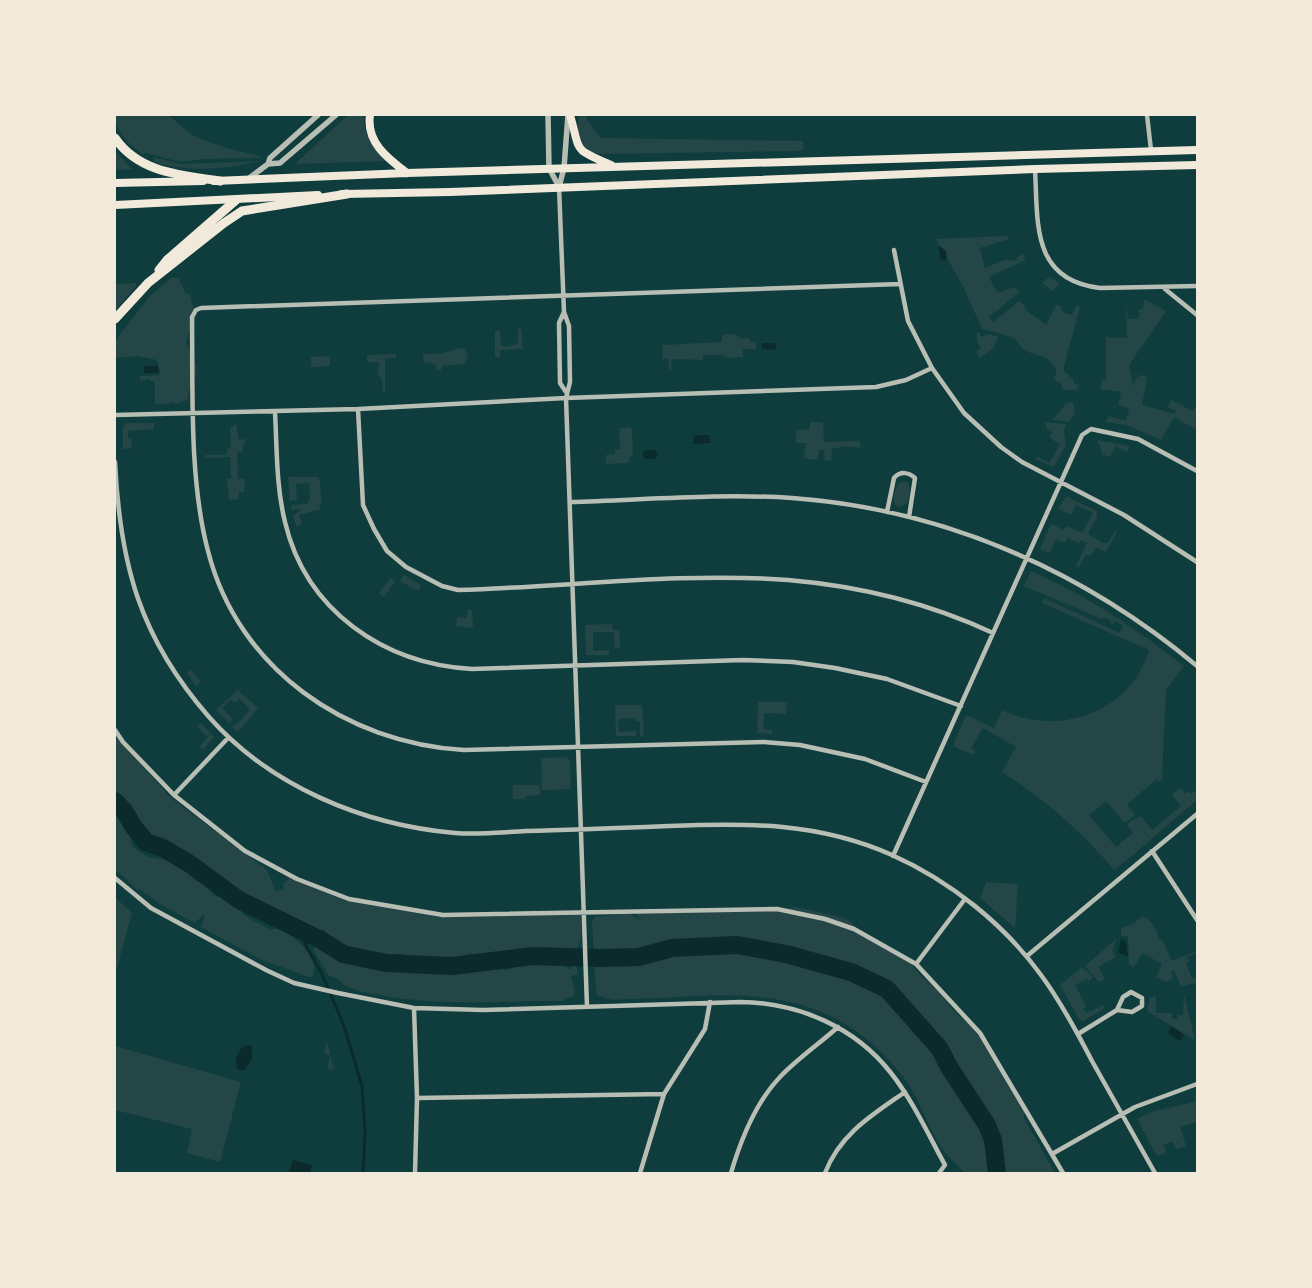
<svg xmlns="http://www.w3.org/2000/svg" width="1312" height="1288" viewBox="0 0 1312 1288" font-family="'Sofia Sans Condensed',sans-serif">
<rect width="100%" height="100%" fill="#0f3d3e"/>
<path fill="#244646" d="M115 115H168L191 134 201 139 229 149 260 156V158L202 159 181 162 145 153 143 155C131 145 115 133 115 115Z
M348 115H363C365 136 372 147 387 161L295 164Z
M579 115H587V120L601 138 803 141 804 148 799 151 598 154 584 148 577 133Z
M115 151 132 169 115 170Z
M153 157 181 164 260 161C227 169 188 173 154 162Z
M1008 236 1009 239 980 248 985 268 1005 260 1017 261 1016 258 1024 254 1025 260 989 277 997 293 1015 287 1020 292 989 317 993 322 1019 301 1025 306 1026 310 1046 325 1056 305 1061 306 1059 310 1062 307V312L1071 315 1077 305 1080 306 1064 367V371L1074 380 1073 383 1079 385 1077 390H1063L1061 384 1053 378 1057 372C1050 352 1034 357 1023 349 1020 347 1019 342 1016 340 1007 334 993 332 982 329L964 288 936 239Z
M1050 276 1059 284 1053 291 1042 283Z
M172 277 179 278 185 293 191 295C190 305 197 308 196 317 195 326 187 334 186 343 192 353 200 365 195 377 192 386 188 390 188 400 180 401 179 406 171 402L169 404H155V381H150L149 379 140 381V376L161 375 157 360 137 356 115 358V341L149 297Z
M136 283V286L115 311V284Z
M1144 299 1166 311 1129 365 1134 388 1135 379 1140 375 1145 376 1147 379 1142 405 1175 414 1176 411 1167 407 1172 400 1192 411 1197 405V430L1174 417 1161 440 1127 425 1106 422 1109 416 1126 421 1129 408 1118 405 1121 392 1100 389 1102 380H1106V337L1127 338 1126 303 1128 319H1139V310L1143 309Z
M518 329H521L523 349 500 350V357H495V331H500L501 345 505 347 518 344Z
M977 332 980 333 981 337 988 334 998 337 994 348 980 358 976 352 981 348 977 342Z
M736 334 741 339 748 338 751 342H756V349H743V357L725 358 724 355H703V360L672 359 671 370H669L668 359H663L662 345 722 342V335Z
M462 348 465 349 468 357 464 364 442 366 441 370 437 371 435 364 423 362V354L443 353Z
M396 354V358H385V392H383L382 379 378 375 379 362H367V355Z
M330 356V366L311 367V357Z
M1073 402 1075 415 1068 422 1053 420 1066 403Z
M810 422H823L824 442 860 441V448L845 446 832 449 831 461 824 460 825 450H819L817 460 804 458 806 443H796V430L810 429Z
M1045 422 1066 424 1064 431 1066 445 1054 467 1035 459 1037 456 1049 463 1060 445 1049 437 1052 433 1047 429Z
M127 423H154V429L128 431V438H131L132 448 123 449V427Z
M236 424 239 440 246 439V443H243V451L237 452 238 479H245L244 492H239V499L229 500 227 479 231 478 230 457 205 458V455H227V448L231 447 230 428Z
M629 427 632 429 633 455 630 456 628 463 606 464V455L615 454V449H620L619 429Z
M1097 440 1130 446 1127 452 1116 446 1110 457 1103 455Z
M288 477H319L322 503H319L320 509 299 515 302 525 296 527 293 515 300 512 299 509 292 510 291 505 308 504V501L310 500 309 483 296 484 297 500 290 501Z
M903 481 908 482 910 490 907 503 901 507 896 506C891 499 895 484 903 481Z
M1066 496 1097 511V517L1088 534 1103 543H1108L1115 531 1117 532 1106 552 1096 547 1091 556 1086 554 1079 567 1076 566 1087 543 1081 540 1079 543 1067 538 1065 543 1057 539 1049 553 1040 549 1051 524 1064 530 1066 526 1082 533 1093 513 1076 505 1071 515 1058 509Z
M1031 571C1089 597 1134 627 1184 666L1166 690 1162 779 1159 782 1157 779 1127 804 1135 815 1125 823 1106 801 1089 815 1116 847 1133 833 1127 825 1134 819 1151 840 1114 870C1082 832 1045 799 1002 772L1016 747 983 728 971 748 975 751 973 755 953 746 966 715 994 728 1002 710C1057 738 1132 712 1149 650L1042 603 1044 598 1119 633 1123 626 1115 621 1113 624 1110 623 1111 620 1104 617 1102 619 1024 586Z
M404 575 421 585 418 591 400 581Z
M391 578 395 581 384 597 379 593Z
M468 609 472 610 473 628 456 626 457 617 466 618Z
M612 624 613 630H619L620 648H615L614 632H593V651L609 650V655H586L585 625Z
M191 670 201 682 196 686 187 673Z
M238 690 258 708 238 732 232 727 238 723 250 710 240 699 235 703 231 699 222 708 233 719 229 723 216 710Z
M758 702H787L786 714 764 713 763 729 772 730V734L757 733Z
M615 705H642L644 736H640V721H636V718L618 719 619 732 636 731V736H616Z
M201 723 214 737 203 750 199 747 211 734 207 736 197 727Z
M115 726 118 730 116 737 171 798 267 870 276 892 284 889 283 885 289 878 334 895 438 917H495L515 915 534 910C549 917 565 911 581 915 581 927 585 944 573 951 562 957 549 951 538 951 516 949 490 962 469 953L456 959 438 958 432 961 415 962 410 961 402 954 391 955 343 945 323 930 311 931 298 926 289 928 270 918 251 912 246 908 235 893 191 859 179 855C170 839 150 838 137 825 129 818 126 804 115 797Z
M566 757 570 761 571 789 542 790 541 758Z
M513 785H539L541 795 526 796 525 799H513Z
M1180 788 1185 793 1189 791 1191 794 1197 789V800L1151 839 1134 819 1141 816 1152 830 1181 806 1172 795Z
M115 811 125 822 133 847 148 857 180 862 196 881 205 884 214 896C240 899 235 911 252 920 257 922 265 927 270 929 274 930 277 927 281 930 296 937 322 960 312 978L262 960 201 927 205 916 203 915 195 923 160 904 141 890 136 889 115 869Z
M986 882 1018 884 1015 928 980 898Z
M115 897 132 913 115 975Z
M749 906 772 911 796 907 845 918 852 923 855 932 911 964 920 975 942 995 951 1008 975 1030 1024 1110V1118L1055 1173H965C958 1166 950 1159 944 1151 927 1127 920 1097 901 1074 834 992 761 991 663 998 646 999 630 998 613 1000L599 996 596 993 592 921 596 917 628 913 641 920 637 915 639 913 731 911 737 913Z
M1142 916C1151 919 1158 931 1159 940L1162 939 1172 961 1197 951V953L1187 957 1189 962 1186 963 1192 979 1197 977V982L1181 987 1174 970 1171 972 1173 978 1166 982 1156 977 1162 964 1142 953 1134 967 1129 964 1128 936H1121V928L1133 924Z
M1116 939 1113 952 1116 957 1098 967 1105 979 1099 982 1085 966Z
M319 947 326 954 336 956 337 960C345 963 351 962 360 966L361 963H374L381 969 411 968 427 973 440 971 451 974 458 967 466 969 471 966 477 967 485 964 508 970 527 962 550 966 559 962 569 969 574 966 577 968 578 974 571 976 575 995 562 1001C497 1001 438 1007 374 994 366 993 355 990 348 987 338 982 343 979 329 976L314 951V948Z
M1082 967 1093 977 1089 981 1087 979 1075 985 1086 1006 1083 1009 1087 1013 1104 1005 1105 1008 1083 1021 1079 1019 1060 985Z
M1184 994 1195 1040 1147 1011 1150 998 1156 996V1013H1172V1019H1177L1178 1015H1183Z
M327 1041 334 1070 327 1069 330 1055 324 1053Z
M115 1046 241 1082 220 1162 187 1153 192 1129 115 1110Z
M1195 1096H1197V1122L1180 1127 1186 1146 1176 1149 1173 1142 1164 1144 1166 1153 1157 1156 1137 1119 1151 1112 1193 1102 1196 1100Z"/>
<path fill="#0a2a2b" d="M939 246 946 251 947 257 944 261 940 259Z
M763 343H774L777 348 775 350 762 349 761 345Z
M144 366H158V373H144Z
M694 435H709L710 443 693 444Z
M646 450H655L658 455 654 459H644L642 454Z
M1121 939 1126 942 1128 956 1118 953Z
M1171 1026 1184 1035 1180 1041 1168 1034Z
M249 1045 252 1047V1059L244 1070H238C233 1061 238 1046 249 1045Z
M293 1160 312 1165 310 1173H289Z"/>
<g fill="none" stroke-linecap="round" stroke-linejoin="round">
<path stroke="#0a2a2b" stroke-width="3" d="M304 932 305 944 321 972 344 1026 362 1086 365 1132 363 1173"/>
<path stroke="#0a2a2b" stroke-width="18" d="M115 801 125 812 133 826 146 842 163 848 190 864 239 900 321 940 343 954 366 959 386 963 452 966 533 956 600 958 639 957 672 948 737 945 786 954 851 972 887 989 940 1049 949 1067 987 1125 993 1140 997 1173"/>
<path stroke="#b8beb3" stroke-width="4.5" d="M1147 115 1151 150
M1035 169C1038 223 1031 280 1100 288L1197 286
M559 187 564 312 569 326 570 382 566 398 587 1007
M894 250 908 321 932 368 964 413 1001 447 1022 462 1124 515 1197 562
M900 284 201 308 196 310 192 317C193 390 189 480 208 551 238 669 346 743 464 750L764 742 800 745 865 759 926 782
M1165 289 1197 315
M564 312 559 323 560 383 566 392
M358 409 363 505 374 529 387 551 406 567 442 586 458 590C567 587 678 572 788 580 859 586 929 603 993 633
M275 412C277 448 276 486 285 522 306 611 384 664 472 669L743 660 793 662 835 668 887 679 961 706
M115 415 358 409 566 398 876 387 906 380 932 368
M115 462C120 565 140 638 209 717 270 786 363 825 455 833 478 835 503 832 526 831 573 830 621 828 669 826 748 823 818 822 892 855 950 881 1004 924 1041 975 1061 1002 1077 1032 1092 1061 1113 1098 1134 1136 1155 1173
M570 502C643 500 719 493 792 498 943 509 1082 570 1197 666
M887 512 894 478C900 471 909 472 915 478L909 517
M115 730 123 742 174 795 245 851 297 879 349 899 443 915 777 909 825 919 854 929 916 964 980 1033 1063 1173
M174 795 228 738
M1152 851 1197 920
M893 856 1082 435 1091 429 1138 439 1197 471
M115 878 151 908 266 970 294 983 338 993 414 1008 483 1010 741 1002C799 1003 855 1027 891 1073 913 1101 928 1134 945 1165L939 1173
M1027 956 1197 814
M916 964 965 899
M1131 992 1142 998V1006L1132 1012 1117 1010 1123 997Z
M414 1008 417 1098 415 1173
M1078 1034 1117 1010
M417 1098 664 1094
M1052 1154 1135 1107 1197 1084
M640 1173 664 1094 705 1029 710 1002
M731 1173C741 1139 755 1103 780 1077 797 1059 819 1044 838 1027
M825 1173C840 1134 872 1115 905 1092"/>
<path stroke="#b8beb3" stroke-width="5.5" d="M548 115 549 168 559 187
M268 164 270 158 318 115
M248 179 268 164 280 163 336 115
M559 187 564 168 568 115"/>
<path stroke="#f1e9da" stroke-width="8" d="M370 115C366 142 387 158 407 173
M570 115C581 153 572 148 611 165
M214 181 407 173 1197 150
M115 183 203 181
M342 194 450 192 1035 169 1197 165
M115 205 318 195"/>
<path stroke="#f1e9da" stroke-width="9" d="M115 138C139 173 181 175 220 181
M159 270 167 260 236 200
M115 319 148 283 224 223 242 211 347 194"/>
</g>
<rect width="1312" height="1288" fill="none" stroke="#f1e9da" stroke-width="232"/>
</svg>
